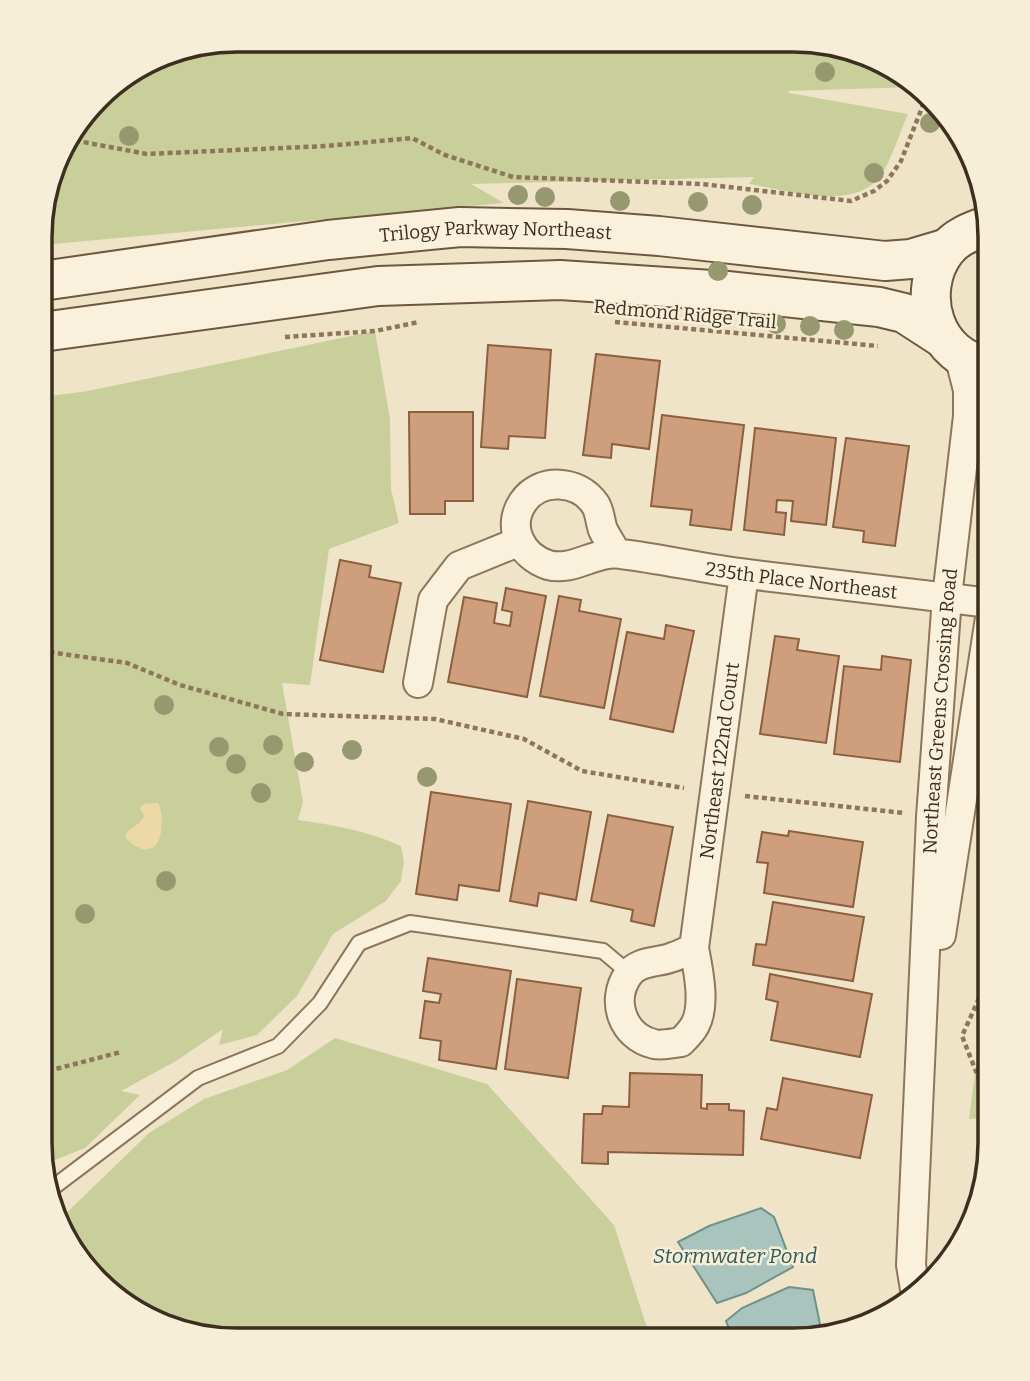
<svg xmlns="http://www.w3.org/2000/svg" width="1030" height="1381" viewBox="0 0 1030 1381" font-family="Bitter,serif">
<rect width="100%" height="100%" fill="#f0e4c8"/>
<path fill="#c9cf9b" d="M238 40 819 42 902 74 914 87 788 91 789 93 908 114C899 133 890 168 875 182 845 210 784 189 749 184L754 177 471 184 504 203 42 245V211L66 139 108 89 174 51Z
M375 331 390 419 391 489 399 523 329 549 310 685 282 683 303 802 298 820C334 825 368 831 401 846L404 861 401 881 386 901 333 934 297 996 257 1035 219 1045 223 1029 176 1061 121 1091 140 1095 85 1148 45 1164 40 1144 42 397 88 391Z
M989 968V1118L969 1119Z
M335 1038 487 1084 614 1225 651 1340 212 1339 128 1307 61 1231 58 1221 149 1133 204 1099 287 1070Z"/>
<path fill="#ecd9a5" d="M158 803C163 811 163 833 158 842 150 856 131 847 125 836 129 827 140 826 144 816L140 808 144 804Z"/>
<path fill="#a9c4bc" stroke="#6f938a" stroke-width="2" d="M761 1208 774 1217 793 1267 746 1293 717 1303 678 1242 709 1226Z
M789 1287 813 1290 822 1334 793 1341H734L726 1321 742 1308Z"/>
<path fill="#cf9f7d" stroke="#8d5f41" stroke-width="2" d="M488 345 551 350 545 438 509 436 508 449 481 447Z
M596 354 660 361 649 449 612 444 611 458 583 455Z
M409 412H473V501H445V514H410Z
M662 415 744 425 731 530 690 525 692 510 651 506Z
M755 428 836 438 826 525 791 521 793 501 777 500 776 512 786 513 784 535 744 530Z
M846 438 909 446 895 546 863 542 864 531 833 527Z
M340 560 371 566 369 577 401 583 383 672 320 660Z
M506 588 546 596 527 697 448 682 464 597 497 603 494 623 510 626 512 612 502 610Z
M559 596 581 600 579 611 621 619 604 708 540 696Z
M666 625 694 631 673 732 610 719 627 632 664 639Z
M775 636 799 639 797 650 839 656 826 743 760 734Z
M882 656 911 660 900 762 834 754 844 666 881 670Z
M431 792 511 804 499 891 459 885 457 900 416 894Z
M528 801 591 812 576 900 539 893 537 906 510 901Z
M608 815 673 827 654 926 631 921 633 910 591 901Z
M789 831 863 842 853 907 764 893 768 863 757 862 762 832 788 836Z
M773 902 864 917 853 981 753 965 756 944 766 945Z
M428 958 511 971 496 1069 439 1060 441 1041 420 1038 425 1001 439 1003 441 994 423 991Z
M770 974 872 994 860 1057 771 1040 778 1002 766 999Z
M517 979 581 988 568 1078 505 1069Z
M630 1073 702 1075 701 1108 707 1109V1104H729V1110L744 1111 743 1155 608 1152V1164L582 1163 584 1114H602L603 1106 629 1107Z
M783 1078 872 1095 860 1158 761 1139 767 1108 777 1110Z"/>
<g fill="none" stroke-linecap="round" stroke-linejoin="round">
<g stroke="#8d765c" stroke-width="18">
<path id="lane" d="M51 1189 198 1078 278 1046 320 1003 359 943 410 923 603 951 629 973"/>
</g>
<g stroke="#8d765c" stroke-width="32">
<g id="street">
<path id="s1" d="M616 553C612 545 607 538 603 530 600 522 600 511 595 504 579 480 540 477 523 502 506 527 521 556 548 565 574 572 595 550 621 554 663 559 704 569 747 574 827 584 909 593 990 603"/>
<path d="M418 683 433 600 459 566 518 542"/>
<path d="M941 935 990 618"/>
<path id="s2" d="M694 948C687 951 680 955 673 957 659 963 638 960 628 975 610 1001 623 1037 654 1044 662 1046 673 1043 681 1042 686 1037 692 1031 695 1025 706 1005 698 969 694 948L744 574"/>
<path id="s3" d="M915 1289 911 1265 931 817 947 597 968 416V390L959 355"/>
</g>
</g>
<g stroke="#6f573f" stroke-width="42">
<g id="secondary">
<path d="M987 226C972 231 956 237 946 250 914 292 934 360 990 366"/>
<path id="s4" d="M42 281 328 240 460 227 567 229 659 236 885 261 911 259 948 248"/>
<path d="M42 332 378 286 560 280 727 291 879 307 904 313 941 337"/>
</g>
</g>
<path stroke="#8d765c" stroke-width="4.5" stroke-dasharray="5 3.5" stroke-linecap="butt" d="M67 139 147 154 327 146 412 138 445 155 513 177 702 184 851 201 874 191 887 181 901 161 925 100
M615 322 878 346
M285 337 375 331 419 322
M41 651 127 663 180 685 283 714 435 719 524 739 582 771 684 788
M745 796 904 813
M40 1073 121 1052
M989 1083 979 1079 962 1036 986 983 989 981"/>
<use href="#lane" stroke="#faf1dc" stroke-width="14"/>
<use href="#street" stroke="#faf1dc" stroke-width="28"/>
<use href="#secondary" stroke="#faf1dc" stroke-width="38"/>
</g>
<g fill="#96986f">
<circle cx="825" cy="72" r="10"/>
<circle cx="930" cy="123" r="10"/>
<circle cx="129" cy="136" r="10"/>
<circle cx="874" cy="173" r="10"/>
<circle cx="518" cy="195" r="10"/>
<circle cx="545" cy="197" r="10"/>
<circle cx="620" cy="201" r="10"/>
<circle cx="698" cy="202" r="10"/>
<circle cx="752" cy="205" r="10"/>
<circle cx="718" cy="271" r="10"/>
<circle cx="776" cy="324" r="10"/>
<circle cx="810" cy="326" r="10"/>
<circle cx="844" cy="330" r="10"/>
<circle cx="164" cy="705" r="10"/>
<circle cx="273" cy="745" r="10"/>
<circle cx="219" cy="747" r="10"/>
<circle cx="352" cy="750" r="10"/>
<circle cx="304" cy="762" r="10"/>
<circle cx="236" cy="764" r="10"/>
<circle cx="427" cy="777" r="10"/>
<circle cx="261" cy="793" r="10"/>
<circle cx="166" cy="881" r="10"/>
<circle cx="85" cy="914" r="10"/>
</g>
<g text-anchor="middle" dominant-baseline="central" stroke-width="5" stroke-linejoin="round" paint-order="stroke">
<g font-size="19" fill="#3d2e20" stroke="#f7eed8">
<text stroke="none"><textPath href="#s4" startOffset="457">Trilogy Parkway Northeast</textPath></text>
<text transform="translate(685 314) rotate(5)">Redmond Ridge Trail</text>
<text stroke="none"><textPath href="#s1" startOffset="474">235th Place Northeast</textPath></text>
<text stroke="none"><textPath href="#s3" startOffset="579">Northeast Greens Crossing Road</textPath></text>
<text stroke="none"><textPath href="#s2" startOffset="476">Northeast 122nd Court</textPath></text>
</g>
<g font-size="21" font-style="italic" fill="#2f5d5a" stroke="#f7eed8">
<text x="735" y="1256">Stormwater Pond</text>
</g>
</g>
<path d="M0 0H1030V1381H0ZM237 52H793A185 185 0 0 1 978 237V1143A185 185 0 0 1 793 1328H237A185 185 0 0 1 52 1143V237A185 185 0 0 1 237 52Z" fill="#f7eed8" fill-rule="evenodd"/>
<path fill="none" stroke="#3d2e20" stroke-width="3.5" d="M237 52H793A185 185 0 0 1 978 237V1143A185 185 0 0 1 793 1328H237A185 185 0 0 1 52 1143V237A185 185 0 0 1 237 52Z"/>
</svg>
